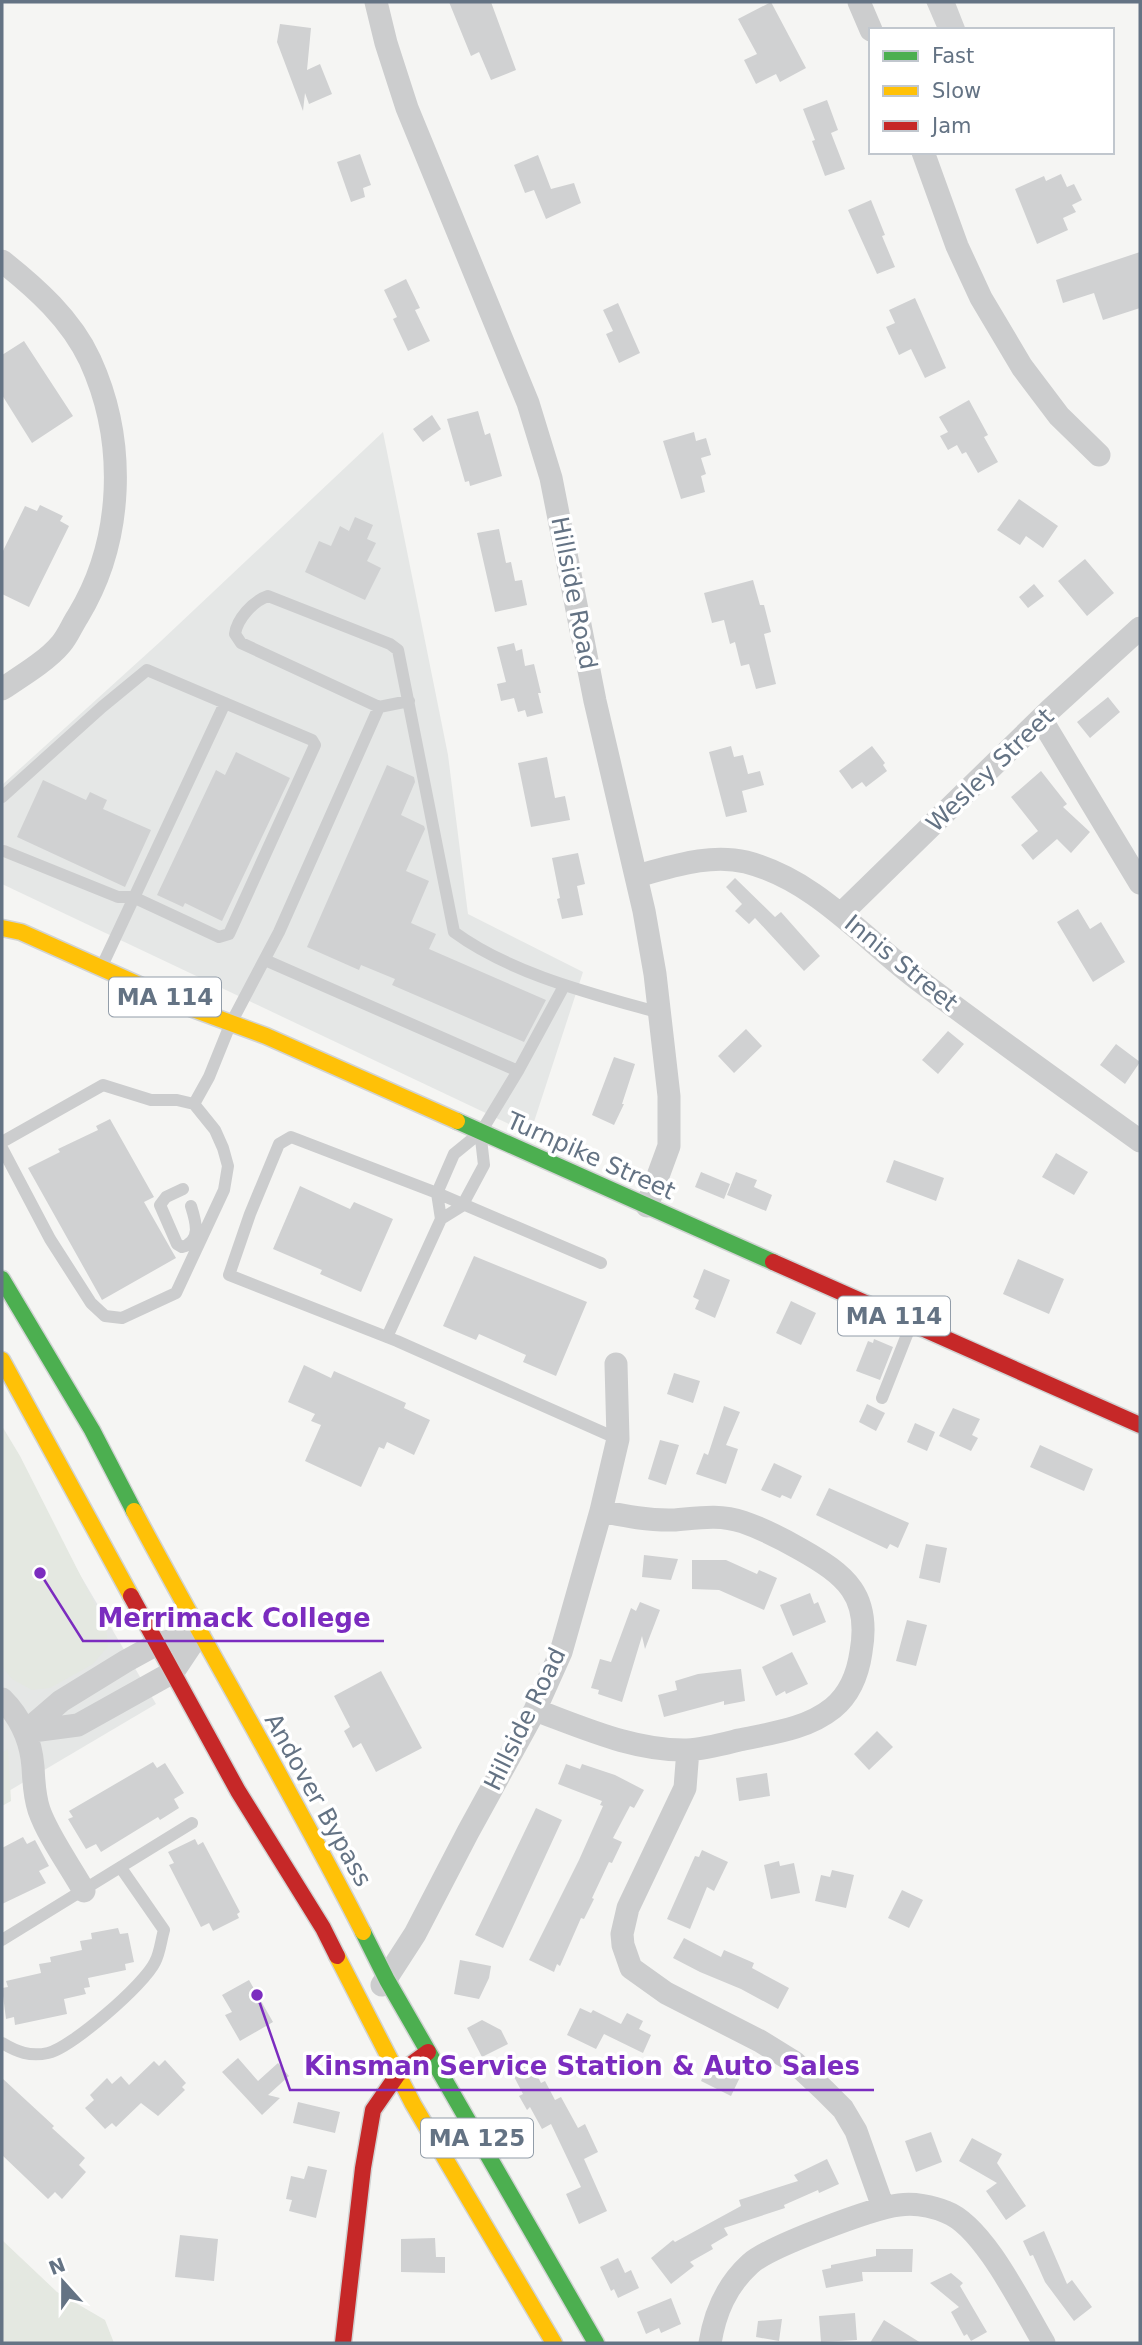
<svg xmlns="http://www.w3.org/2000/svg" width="1142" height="2345" viewBox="0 0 1142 2345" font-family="'DejaVu Sans',sans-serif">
<rect width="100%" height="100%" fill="#f5f5f3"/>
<path fill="#e5e7e6" d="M383 432 448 755 468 914 583 972 530 1134 2 884V785L161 641Z
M2 1442 156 1704 2 1795Z"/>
<path fill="#e4e8e1" d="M2 1426 20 1456 106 1626 108 1646 93 1664 50 1688 32 1690 12 1679 2 1666Z
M8 1749 11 1801 2 1806V1753Z
M2 2240 57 2292 105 2320 114 2343H2Z"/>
<path fill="#d0d1d2" d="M449 2H491L516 70 491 80 479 52 471 56Z
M771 2 806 68 780 82 776 74 756 84 744 60 757 54 738 19Z
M926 2H955L966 30H938Z
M280 24 311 28 307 70 320 64 332 94 309 104 305 93 303 111 277 42Z
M827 100 838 130 831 133 845 169 825 176 812 141 815 140 803 109Z
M360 154 371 185 363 188 365 197 351 202 337 162Z
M538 155 551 189 574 183 581 203 546 219 534 190 525 193 514 165Z
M1061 174 1067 187 1074 184 1082 200 1072 205 1076 212 1063 218 1068 230 1037 244 1015 189 1044 176 1046 181Z
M871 200 885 235 882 236 895 267 877 274 848 210Z
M1140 252V308L1103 320 1094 293 1063 303 1056 280Z
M406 279 420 308 415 310 430 341 408 351 393 319 397 317 384 290Z
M915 298 946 368 925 378 911 349 899 355 886 327 895 323 889 310Z
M618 303 640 353 619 363 606 334 613 331 603 310Z
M24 341 73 416 32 443 2 395V355Z
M969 400 988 435 984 437 998 462 978 473 966 452 962 454 957 445 948 450 940 436 948 432 939 417Z
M478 411 485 435 490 433 502 476 470 486 469 481 465 482 447 419Z
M432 415 441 429 423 442 413 429Z
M694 432 696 441 706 438 711 455 701 458 706 474 701 476 705 492 681 499 663 441Z
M1019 499 1058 526 1043 548 1026 536 1020 545 997 530Z
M40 505 63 516 60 521 69 526 29 607 2 594V553L25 506 37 511Z
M355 517 373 525 367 539 376 543 367 561 381 568 365 600 305 572 319 541 331 546 340 526 349 531Z
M499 529 506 563 511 562 515 581 522 580 527 605 495 612 477 533Z
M1085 559 1114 593 1087 616 1058 581Z
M753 580 760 605H764L771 632 764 634 776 684 756 689 749 664 741 666 735 642 730 644 724 620 712 623 704 593Z
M1034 584 1044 596 1028 608 1019 597Z
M514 643 516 651 522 649 525 666 534 664 541 693H538L543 713 527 717 525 710 518 712 514 698 501 701 497 684 506 682 497 647Z
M1108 697 1120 712 1090 738 1077 722Z
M731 746 734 757 743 755 748 774 760 771 764 785 742 791 747 812 726 817 709 752Z
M872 746 885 763 883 765 887 771 866 787 862 782 852 789 839 771Z
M236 752 290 778 222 921 185 903 183 907 157 895 216 770 225 775Z
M547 757 555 798 565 796 570 820 531 827 518 763Z
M387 765 414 777 415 782 401 815 424 826 425 829 406 871 429 881 411 923 436 934 429 949 546 1000 524 1042 392 985 395 979 361 965 359 970 307 947Z
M1041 771 1067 804 1063 807 1090 832 1071 853 1057 839 1033 860 1021 845 1038 831 1011 797Z
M43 780 86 800 90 792 107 800 103 809 151 830 125 887 17 837Z
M578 853 585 884 577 886 583 915 562 919 557 899 560 898 552 858Z
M735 878 775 917 781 912 820 956 804 971 755 918 749 924 735 911 742 904 726 887Z
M1078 909 1090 929 1101 922 1125 962 1093 982 1057 922Z
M746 1029 762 1046 734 1073 718 1056Z
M948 1031 964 1044 938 1074 922 1060Z
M1116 1044 1140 1062 1125 1084 1100 1065Z
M614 1057 635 1064 622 1104H624L614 1125 592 1115Z
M110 1119 154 1197 144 1202 176 1258 102 1300 28 1168 60 1152 58 1149 98 1130 96 1126Z
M1056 1153 1088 1172 1074 1195 1042 1177Z
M894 1160 944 1178 936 1201 886 1182Z
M701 1172 730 1184 724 1199 695 1187Z
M736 1172 757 1180 754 1187 772 1195 766 1211 727 1195Z
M300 1186 350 1209 354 1202 393 1219 361 1292 320 1274 322 1270 273 1249Z
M474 1256 587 1302 556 1376 523 1362 526 1355 479 1334 476 1340 443 1326Z
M1018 1259 1064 1279 1049 1314 1003 1294Z
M704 1269 730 1280 715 1318 695 1309 699 1300 693 1297Z
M791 1301 816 1313 801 1345 776 1333Z
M874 1339 893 1347 880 1380 856 1371 868 1341 873 1343Z
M304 1365 331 1378 334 1371 406 1403 404 1408 430 1420 414 1455 387 1442 384 1449 379 1447 361 1487 305 1461 321 1425 311 1421 315 1414 288 1402Z
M674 1373 700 1381 693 1403 667 1394Z
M867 1404 885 1413 876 1431 859 1422Z
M724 1406 740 1412 726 1445 738 1449 726 1484 696 1474 704 1453 708 1455Z
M953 1408 980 1419 972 1435 978 1438 971 1451 939 1436Z
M915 1423 935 1432 927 1451 907 1442Z
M660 1440 679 1445 666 1485 648 1479Z
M1040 1445 1093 1469 1084 1491 1030 1467Z
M774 1463 802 1476 791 1499 782 1495 780 1498 761 1490Z
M829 1488 909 1523 898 1548 890 1544 887 1549 816 1515Z
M926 1544 947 1548 940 1583 919 1578Z
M644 1555 678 1559 671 1580 642 1577Z
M692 1560H726L757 1574 759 1570 777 1578 764 1610 719 1590 692 1589Z
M810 1593 814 1604 818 1602 826 1622 793 1636 780 1605Z
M640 1602 660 1610 645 1649 642 1636 622 1702 598 1694 599 1690 591 1688 600 1659 611 1662 631 1608 636 1611Z
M907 1620 927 1625 916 1666 896 1661Z
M792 1652 808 1684 786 1694 785 1691 776 1696 762 1667Z
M741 1669 745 1701 724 1705V1701L664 1717 658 1695 677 1690 675 1681 698 1674Z
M381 1671 422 1748 376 1772 361 1743 353 1748 344 1731 350 1727 334 1696Z
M877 1731 893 1747 869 1770 854 1754Z
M153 1762 157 1768 165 1763 184 1793 174 1799 179 1808 160 1820 158 1817 101 1852 96 1844 86 1849 68 1819 73 1817 69 1811Z
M566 1764 580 1769 582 1764 615 1775 644 1790 634 1808 630 1806 613 1838 622 1842 612 1863 609 1862 592 1898 594 1899 584 1919 581 1918 560 1966 557 1964 554 1972 529 1960 579 1860 603 1806 600 1805 602 1801 558 1784Z
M767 1773 770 1796 739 1801 736 1778Z
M536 1808 562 1820 503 1948 475 1935Z
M23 1837 27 1844 35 1840 49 1866 39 1871 46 1883 2 1904V1848Z
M195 1839 198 1845 203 1842 240 1912 237 1914 239 1918 213 1931 209 1923 201 1927 169 1865 174 1863 168 1852Z
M702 1850 728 1862 714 1891 707 1887 690 1929 667 1919 695 1856 699 1857Z
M779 1861 780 1866 794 1863 800 1893 771 1899 764 1865Z
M832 1870 854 1875 846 1908 815 1901 821 1875 830 1877Z
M902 1890 923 1900 909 1928 888 1918Z
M118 1928 120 1934 128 1933 134 1962 125 1964 126 1970 88 1978 90 1987 84 1988 86 1994 64 1999 67 2014 15 2025 14 2017 6 2019 2 1988 8 1987 6 1981 41 1973 39 1964 51 1962 50 1957 82 1950 80 1941 92 1939 91 1933Z
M684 1938 721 1957 724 1950 754 1963 752 1968 789 1988 778 2009 741 1989 700 1972 673 1958Z
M460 1960 491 1966 489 1978 479 1999 454 1994Z
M249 1980 273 2022 240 2041 225 2015 232 2012 222 1995Z
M580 2008 591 2013 593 2010 621 2024 627 2013 643 2021 639 2029 651 2035 643 2053 604 2034 596 2049 567 2035Z
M482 2020 501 2030 508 2044 482 2057 467 2028Z
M528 2057 541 2083 545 2081 555 2100 561 2097 578 2128 585 2124 598 2152 584 2159 607 2211 579 2224 566 2194 581 2187 551 2124 542 2129 530 2107 527 2110 519 2096 523 2094 509 2067Z
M238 2058 258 2081 278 2063 289 2076 268 2095 280 2098 262 2115 222 2072Z
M165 2060 186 2083 182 2087 185 2090 158 2116 141 2103 116 2127 112 2123 105 2129 85 2108 94 2100 90 2095 107 2078 112 2084 121 2076 129 2085 154 2061 159 2066Z
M709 2063 724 2070 727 2063 743 2071 731 2096 701 2081Z
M2 2078 54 2126 52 2128 85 2158 79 2165 86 2172 62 2199 55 2192 48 2199 2 2155Z
M298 2102 340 2112 335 2133 293 2123Z
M931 2132 942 2162 916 2172 905 2141Z
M972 2138 1002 2154 997 2163 1026 2206 1006 2220 986 2191 997 2183 959 2161Z
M827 2159 839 2184 819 2193 818 2190 784 2205 785 2208 724 2228 728 2235 711 2245 713 2249 690 2262 694 2266 671 2284 651 2258 673 2240 675 2242 741 2206 739 2200 798 2181 794 2175Z
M308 2166 327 2170 316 2218 289 2211 292 2200 286 2199 291 2176 304 2179Z
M1044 2231 1067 2284 1072 2280 1092 2307 1074 2321 1045 2282 1033 2255 1030 2256 1023 2241Z
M180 2235 218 2239 214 2281 175 2277Z
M435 2238 436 2257H445V2273L401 2272V2239Z
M876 2249H913L912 2272H862L863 2281 826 2288 822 2270 831 2268V2265L876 2256Z
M618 2258 625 2273 631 2270 639 2288 618 2298 614 2289 611 2291 600 2267Z
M951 2273 963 2283 960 2286 987 2332 971 2341 967 2334 964 2336 951 2312 959 2307 930 2283Z
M671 2298 681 2324 661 2333 659 2328 646 2334 637 2312Z
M855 2313 857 2340 821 2342 819 2316Z
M782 2319 779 2341 756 2337 758 2321Z
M884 2320 921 2343H870Z"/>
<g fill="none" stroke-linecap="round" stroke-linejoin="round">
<g stroke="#d1d3d3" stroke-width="19">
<path id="fast" d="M457 1121 773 1262
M2 1279 92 1430 134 1511
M363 1932 387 1980 596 2343"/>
</g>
<g stroke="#d1d3d3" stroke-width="19">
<path id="slow" d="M2 928 21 932 193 1009 266 1036 457 1121
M2 1360 131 1596
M134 1511C209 1652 291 1790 363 1932
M337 1956 413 2104 554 2343"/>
</g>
<g stroke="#d1d3d3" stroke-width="19">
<path id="jam" d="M773 1262 1140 1425
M131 1596 238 1791 323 1928 337 1956
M343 2343 363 2168 373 2110 398 2074 428 2052"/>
</g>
<path stroke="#cccdce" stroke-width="12" d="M379 707 241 643 235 634C237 619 253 601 268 596L390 644 398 650 454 932C511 974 593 994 660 1013
M2 797 102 707 147 670 312 740 315 745 229 934 219 937 133 897H118L4 851
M265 960 518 1071
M102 966 225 703
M194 1104 209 1077 230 1025 279 932 379 707 409 701
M2 1142 103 1085 151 1100H177L194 1104 215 1130 223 1148 228 1166 224 1190 176 1293 122 1318 105 1316 91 1303 50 1239 2 1148
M183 1189 166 1197 160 1205 177 1244 182 1247C202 1241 196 1222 191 1206
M441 1219 462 1206 484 1165 481 1139
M601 1263 437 1193 291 1137 279 1144 250 1214 229 1275 397 1341 618 1439
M387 1337 441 1219 437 1193 454 1154 481 1132 518 1071 564 986
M882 1398 910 1327
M2 1940 192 1823
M2 2043C17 2052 30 2057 48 2053 71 2048 145 1984 155 1962 160 1953 161 1940 164 1930L121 1868"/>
<path stroke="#cccdce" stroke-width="23" d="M376 2 386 43 407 108 528 403 551 478 595 701 644 911 655 974 669 1096V1146L647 1206
M859 2 871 30
M923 152 957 246 981 298 1022 367 1059 416 1099 455
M2 261C36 288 71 319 90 360 127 441 124 540 78 616 72 625 68 636 61 644 47 661 20 677 2 689
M1041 719 1140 883
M636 876C671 867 709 853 746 862 815 880 861 936 916 978 990 1034 1065 1087 1140 1141
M841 914 1051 709 1140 628
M199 1633 173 1672 78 1725 25 1732 61 1701 126 1661 157 1644Z
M2 1699C20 1717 31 1741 33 1767 34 1782 34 1795 39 1810 48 1836 70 1866 84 1891
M535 1710C584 1728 634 1751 687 1750 705 1749 723 1744 739 1740 772 1733 807 1729 833 1708 850 1694 858 1673 861 1652 871 1595 846 1575 800 1549 781 1538 763 1529 743 1522 720 1514 698 1518 675 1520 650 1521 625 1516 601 1511
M688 1750 685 1788 628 1908 622 1934 623 1945 631 1968 666 1993 760 2041 794 2062 824 2090 843 2109 856 2131 883 2207
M382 1985 415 1934 468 1832 535 1710 561 1652 601 1511 618 1439 616 1364
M710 2343C715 2312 726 2286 750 2264 768 2247 873 2208 899 2205 914 2203 932 2206 946 2212 984 2226 1023 2308 1044 2343"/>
<use href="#fast" stroke="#4caf50" stroke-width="16"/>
<use href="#slow" stroke="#ffc107" stroke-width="16"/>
<use href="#jam" stroke="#c62828" stroke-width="16"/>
</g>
<g text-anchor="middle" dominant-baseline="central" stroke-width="7" stroke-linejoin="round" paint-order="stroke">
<g fill="#fff" stroke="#929da9" stroke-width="2">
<rect x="109" y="977.5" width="112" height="39" rx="5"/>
<rect x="838" y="1296.5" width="112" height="39" rx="5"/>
<rect x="421" y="2118.5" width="112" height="39" rx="5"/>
</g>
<g font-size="23" font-weight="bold" fill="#647384">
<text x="165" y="997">MA 114</text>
<text x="894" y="1316">MA 114</text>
<text x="477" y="2138">MA 125</text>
</g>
<g font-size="24" fill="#647384" stroke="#fff">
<text transform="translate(574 593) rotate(79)">Hillside Road</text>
<text transform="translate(990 770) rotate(-44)">Wesley Street</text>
<text transform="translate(901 963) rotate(39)">Innis Street</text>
<text transform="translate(591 1156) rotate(24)">Turnpike Street</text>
<text transform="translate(525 1719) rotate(-64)">Hillside Road</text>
<text transform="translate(318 1800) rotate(61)">Andover Bypass</text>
</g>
</g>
<path fill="none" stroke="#7b2cbf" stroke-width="2.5" d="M40 1573L83 1641H384M257 1995L290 2090H874"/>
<g fill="#7b2cbf" stroke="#fff" stroke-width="2.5">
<circle cx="40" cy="1573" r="7"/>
<circle cx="257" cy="1995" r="7"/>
</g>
<g font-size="26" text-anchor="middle" font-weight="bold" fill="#7b2cbf" stroke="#fff" stroke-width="7" stroke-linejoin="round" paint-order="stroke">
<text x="234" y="1627">Merrimack College</text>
<text x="582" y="2075">Kinsman Service Station &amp; Auto Sales</text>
</g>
<rect width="1142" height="2345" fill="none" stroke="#647384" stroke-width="7"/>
<rect x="869" y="28" width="245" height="126" fill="#ffffff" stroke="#c1c7ce" stroke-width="2"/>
<rect x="883" y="51" width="35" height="10" fill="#4caf50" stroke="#c1c7ce" stroke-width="2"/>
<text x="932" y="63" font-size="21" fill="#647384">Fast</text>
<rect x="883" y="86" width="35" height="10" fill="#ffc107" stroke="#c1c7ce" stroke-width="2"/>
<text x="932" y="98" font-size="21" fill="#647384">Slow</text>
<rect x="883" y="121" width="35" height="10" fill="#c62828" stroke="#c1c7ce" stroke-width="2"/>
<text x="932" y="133" font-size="21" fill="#647384">Jam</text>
<g transform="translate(63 2282) rotate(339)" stroke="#ffffff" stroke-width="5" paint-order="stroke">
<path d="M0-5L12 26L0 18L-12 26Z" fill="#647384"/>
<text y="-10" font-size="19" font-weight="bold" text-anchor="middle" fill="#647384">N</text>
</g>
</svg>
